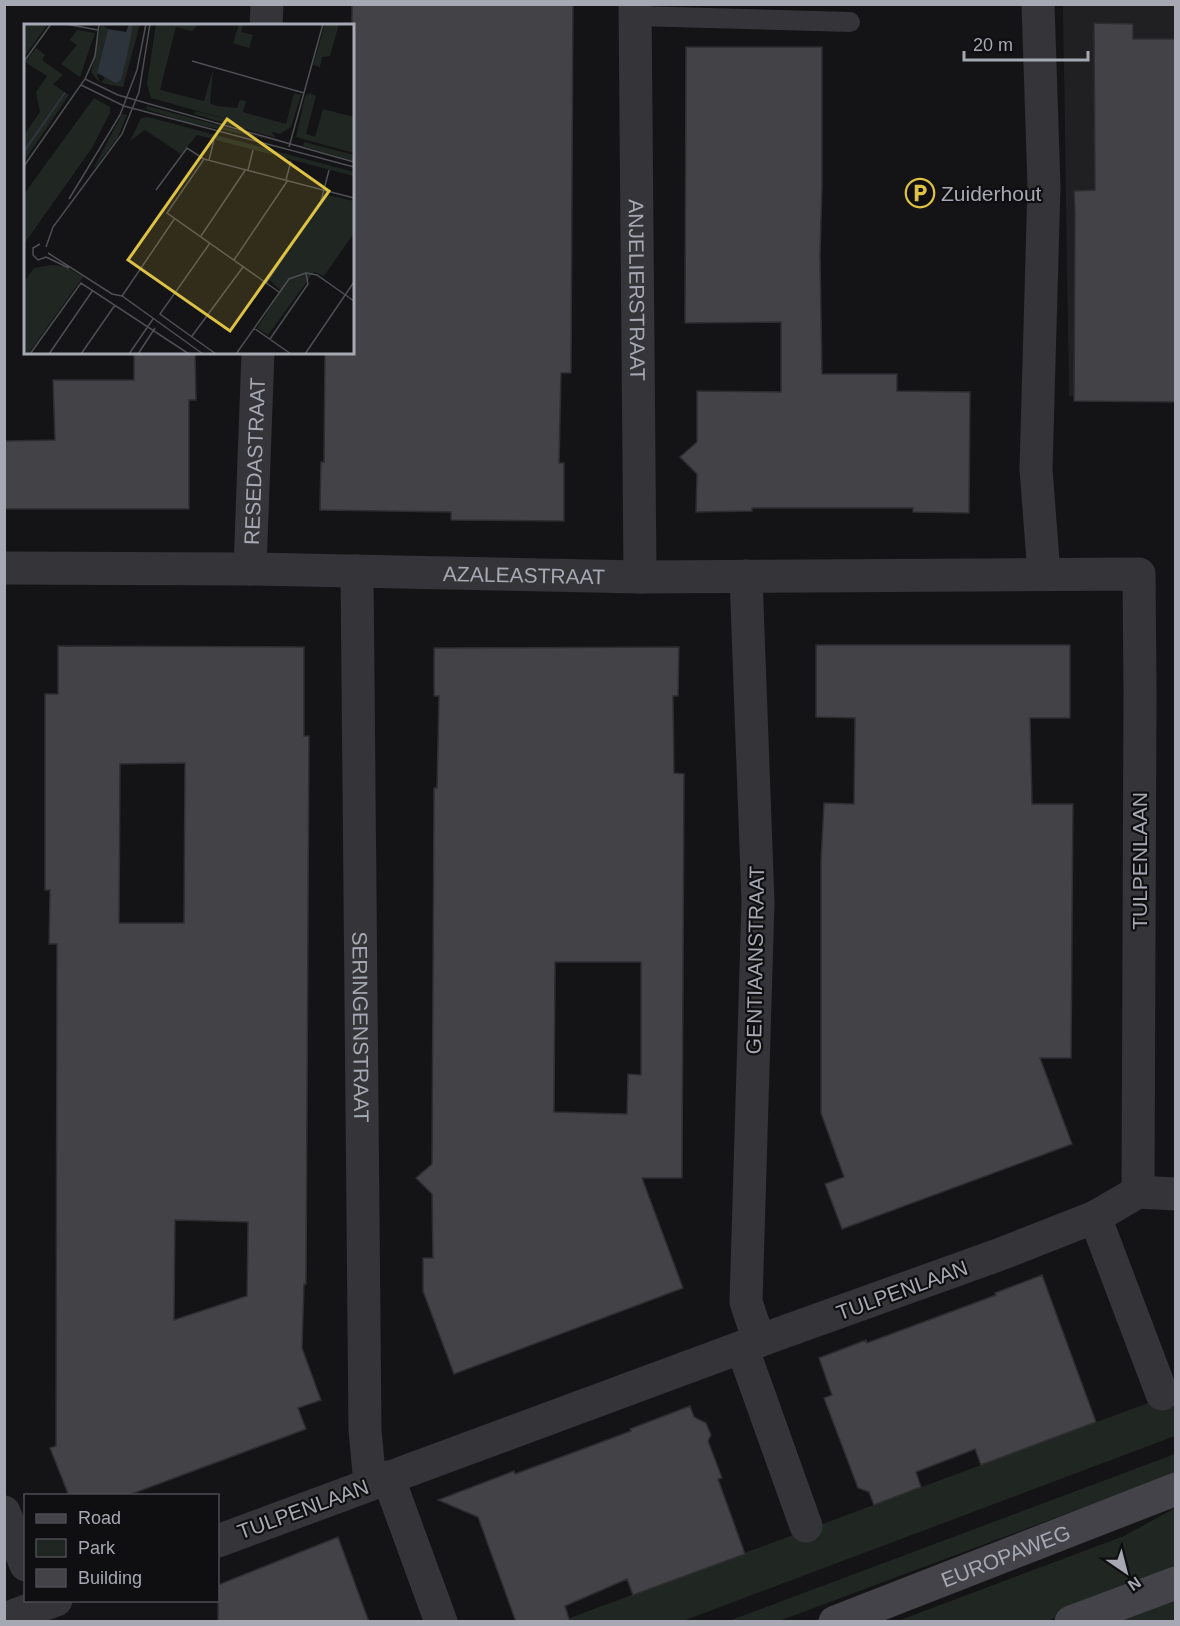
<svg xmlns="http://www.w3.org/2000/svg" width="1180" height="1626" viewBox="0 0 1180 1626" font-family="Arial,sans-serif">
<rect width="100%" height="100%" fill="#141315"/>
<path fill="#201f22" d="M1063 5H1175V396H1069Z"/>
<path fill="#202722" d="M1175 1393V1436L683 1621 559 1622Z
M1175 1454V1473L779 1621 726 1622Z
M1175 1508V1574L1047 1621 895 1622 1124 1536Z
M1175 1599V1621H1114Z"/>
<path fill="#434347" stroke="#2e2d30" stroke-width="1.5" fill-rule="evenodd" d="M352 4H573L571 373H561L559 463H564V521L451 520V512L320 510 321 462H324L325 352H352Z
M1094 23 1133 24V39H1176V402L1074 401 1075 213 1074 191 1095 190Z
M686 47H822V186L820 255 822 374H897V391L970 392 969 513 913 512V508H752V511L696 512 697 474 680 457 697 442V391L781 392V322L685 323Z
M134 352H195L196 400H189V509H4V441L55 440 53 380H134Z
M816 645H1070V718H1030L1032 804H1073L1071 1058H1040L1072 1144 842 1229 825 1184 844 1177 821 1113V861L824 803 854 804 855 718 816 717Z
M58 646 304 647V736H309L306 1284H304L302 1348 321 1400 298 1408 306 1429 126 1496H69L50 1448 56 1446 57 944H49L50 890H45V694H58ZM185 763 184 923H119L120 764ZM175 1220 248 1222 247 1296 174 1320Z
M679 647 678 696H673L674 773 684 774 682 1178H642L683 1288 454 1374 423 1291V1258H433L432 1194 416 1178 432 1164 434 788H437L439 696H434V648ZM555 962H641V1075L628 1074 627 1114 554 1112Z
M1042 1275 1096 1422 981 1465 975 1449 916 1472 921 1487 874 1505 869 1492 858 1488 824 1398 832 1395 819 1358 866 1340 867 1343 996 1295 995 1293Z
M690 1406 694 1417 706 1423 711 1435 708 1441 722 1478 718 1479 745 1554 633 1595 627 1579 565 1606 570 1622H516L478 1517 438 1500 514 1471 515 1474 572 1453 631 1431 630 1429Z
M338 1537 369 1622H218V1585Z"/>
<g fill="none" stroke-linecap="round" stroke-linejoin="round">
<path stroke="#353539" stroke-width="20" d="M635 16 850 22"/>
<g stroke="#353539" stroke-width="33">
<path id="s1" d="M635 4 640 577"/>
<path d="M1038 4 1044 186 1036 469 1044 574"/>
<path d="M266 26 267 4"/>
<path id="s2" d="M4 568 250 569 640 577 1139 574 1140 690 1138 1192 1095 1217 998 1255 742 1347 218 1541"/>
<path id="s3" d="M250 569 258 352"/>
<path id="s4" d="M357 571 365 1430 370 1484"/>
<path d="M746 576 758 902 746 1302 759 1341"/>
<path d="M1138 1192 1176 1194"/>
<path d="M1095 1217 1162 1394"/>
<path d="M742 1347 806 1526"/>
<path d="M388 1477 441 1622"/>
<path d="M4 1512 26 1565"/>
<path d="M4 1619 56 1600"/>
</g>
<g stroke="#434349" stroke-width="33">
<path id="s5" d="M835 1622 1176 1489"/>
<path d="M1071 1622 1176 1583"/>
</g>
</g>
<defs>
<g id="parking-ring" transform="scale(1.5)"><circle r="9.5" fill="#0f0e10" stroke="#ddc243" stroke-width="1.5"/><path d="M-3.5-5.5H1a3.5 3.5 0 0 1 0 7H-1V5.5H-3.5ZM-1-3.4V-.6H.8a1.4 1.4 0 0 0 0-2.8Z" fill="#ddc243"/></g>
</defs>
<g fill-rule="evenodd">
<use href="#parking-ring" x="920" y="193"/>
</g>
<g text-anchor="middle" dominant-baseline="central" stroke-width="4.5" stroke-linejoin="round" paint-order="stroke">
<g font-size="21" fill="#a6a8b3" stroke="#0f0e10" text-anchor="start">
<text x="941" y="193">Zuiderhout</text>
</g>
<g font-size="21" fill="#a6a8b3" stroke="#0f0e10">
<text stroke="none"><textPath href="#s1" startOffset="286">ANJELIERSTRAAT</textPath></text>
<text stroke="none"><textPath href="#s3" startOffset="108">RESEDASTRAAT</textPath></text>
<text stroke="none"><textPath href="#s2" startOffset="520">AZALEASTRAAT</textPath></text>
<text transform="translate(1139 861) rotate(-90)">TULPENLAAN</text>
<text transform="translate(755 960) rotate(-89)">GENTIAANSTRAAT</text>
<text stroke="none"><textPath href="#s4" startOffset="456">SERINGENSTRAAT</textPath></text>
<text transform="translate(902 1290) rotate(-20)">TULPENLAAN</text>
<text transform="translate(303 1509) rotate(-20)">TULPENLAAN</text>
<text stroke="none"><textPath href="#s5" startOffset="183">EUROPAWEG</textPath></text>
</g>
</g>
<g transform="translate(24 24)">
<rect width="330" height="330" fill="#141315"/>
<path d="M0 0H24L0 33ZM77 0 84 5 73 49 76 59 67 48ZM109 0H116L99 63 77 59 81 53 97 56ZM132 0H175L168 7 152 3 136 66 180 77 189 46 186 79 193 82 213 84 216 76 222 77 219 88 262 100 270 69 277 71 267 103 256 110 127 74 123 60ZM215 0H219L217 8 229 11 225 24 209 19ZM301 0H315L306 32 298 33 296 43 289 41ZM53 6 71 9 56 53 37 40 53 21 46 16ZM12 24 21 31 18 36 39 51 29 60 40 68 0 125V111L16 88 12 68 23 52 1 38ZM42 69 45 71 0 137V130ZM286 69 292 72 282 110 291 113 299 85 330 93V129L272 113 281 72ZM70 74 86 83V89L68 124 0 220V170ZM123 82 252 117 162 98 122 85ZM171 87 247 107 252 114 170 90ZM98 90 103 91 93 115 68 147ZM124 93 330 148V152L173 111 157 130 121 106 106 117 117 94ZM280 118 330 131V137L279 122ZM303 171 330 177V209L300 252 290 248 244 311 233 304 257 267 245 255ZM27 241 41 242 59 253 4 330H0V258L10 244Z" fill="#202722"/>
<path d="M105 0H109L103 32 97 56 92 59 73 49 84 5 102 8ZM40 68 42 69 0 130V125Z" fill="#2e343c"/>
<path fill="none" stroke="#4e4f54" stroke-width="1.5" d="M42 0 74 6M1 36 27 0M168 37 280 69M61 55 94 71 330 138M57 61 100 82 330 143M265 123 299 0M185 136 190 116M0 142 61 55 71 32 75 0M224 146 229 126M262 156 267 137M132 166 163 124 180 135M45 175 96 91 113 46 122 0M177 212 222 145M186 219 136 290 192 330M16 220 9 224V231L14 236 22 233M22 223 29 203 98 110 115 68 126 0M24 229 88 270 98 272 179 330M22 233 45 244M210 236 264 156M282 249 293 251 330 277M242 259 297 177 305 146M255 268 143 189 180 135 330 174M98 272 151 194M230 304 267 330M168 312 219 243M6 330 57 259 165 330M25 330 69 266M57 330 91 281M105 330 129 295M114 330 131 304M212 330 265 255 282 249 284 260 246 315M281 330 330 258"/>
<path fill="#ddc243" fill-opacity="0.15" stroke="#ddc243" stroke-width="3" d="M203 95 305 167 206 307 104 236Z"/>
<rect width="330" height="330" fill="none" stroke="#a6a8b3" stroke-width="3"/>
</g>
<rect width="1180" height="1626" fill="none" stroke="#a6a8b3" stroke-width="12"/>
<rect x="24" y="1494" width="195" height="108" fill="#0f0e10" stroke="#4b4c51" stroke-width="1.5"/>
<rect x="36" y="1514" width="30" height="9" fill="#434349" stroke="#4b4c51" stroke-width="1.5"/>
<text x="78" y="1524" font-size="18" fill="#a6a8b3">Road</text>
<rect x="36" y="1539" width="30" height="18" fill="#202722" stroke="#4b4c51" stroke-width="1.5"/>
<text x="78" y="1554" font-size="18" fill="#a6a8b3">Park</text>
<rect x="36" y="1569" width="30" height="18" fill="#434347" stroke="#4b4c51" stroke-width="1.5"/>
<text x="78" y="1584" font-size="18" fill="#a6a8b3">Building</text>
<g transform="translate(1126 1572) rotate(145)" stroke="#0f0e10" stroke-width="4.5" paint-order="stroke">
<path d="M0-4.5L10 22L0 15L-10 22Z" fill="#a6a8b3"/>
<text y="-9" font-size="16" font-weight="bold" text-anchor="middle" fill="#a6a8b3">N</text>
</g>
<path d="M964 51v9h124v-9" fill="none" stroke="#a6a8b3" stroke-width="3"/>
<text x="973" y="51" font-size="18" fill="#a6a8b3" stroke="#0f0e10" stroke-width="4.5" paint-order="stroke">20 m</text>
</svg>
